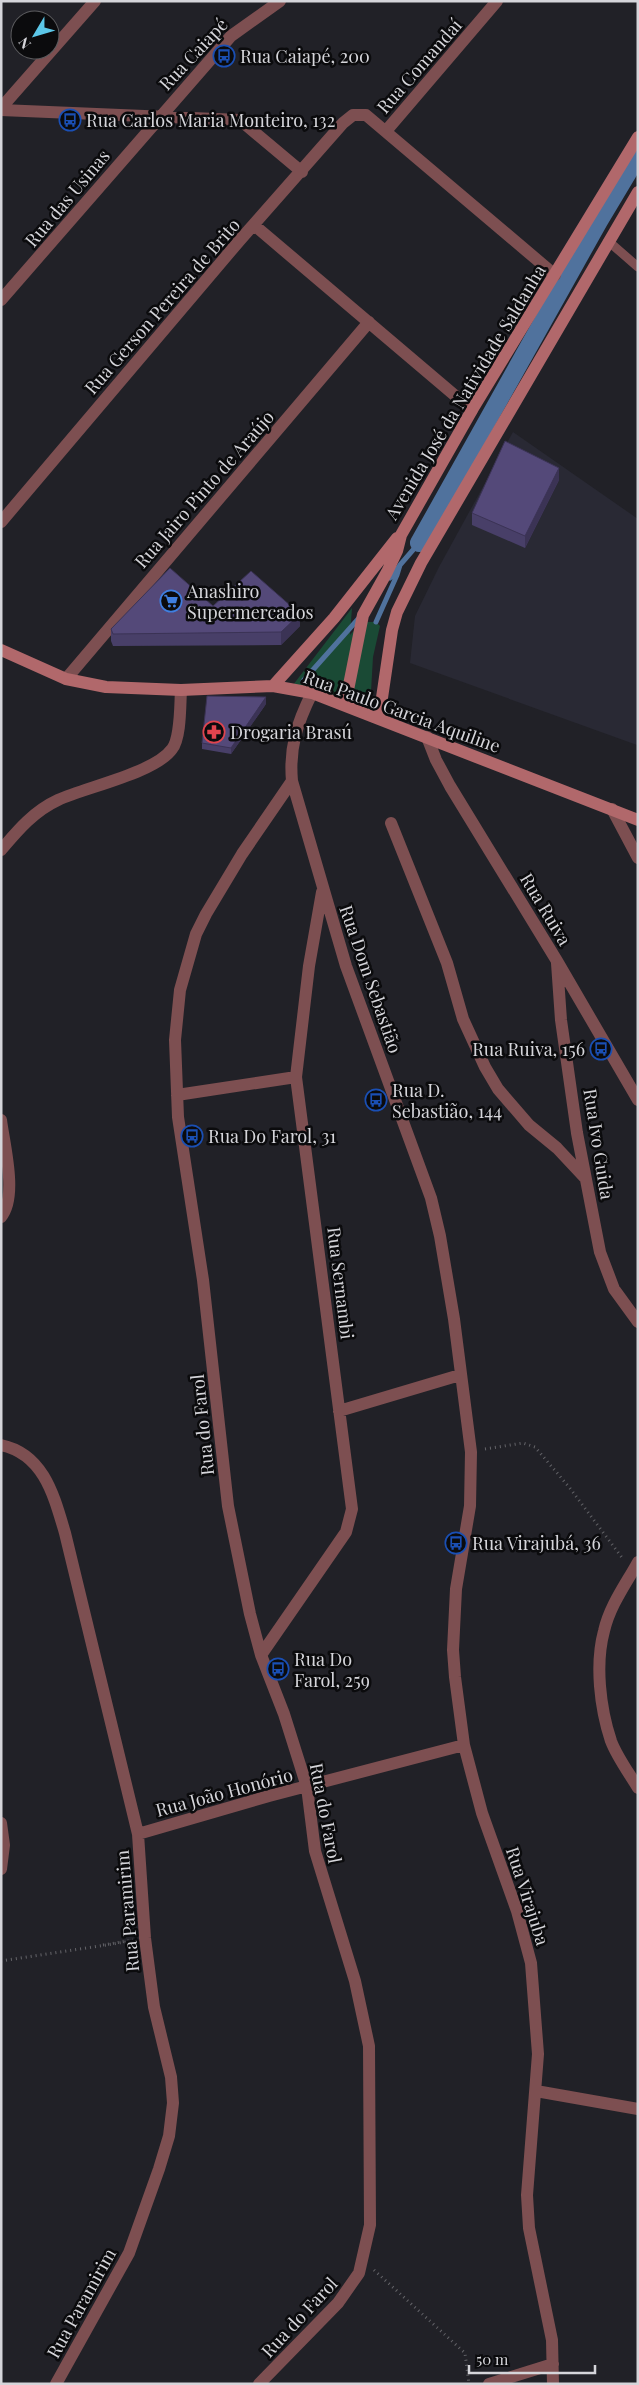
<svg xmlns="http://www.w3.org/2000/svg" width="639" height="2385" viewBox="0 0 639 2385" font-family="'Playfair Display',serif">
<rect width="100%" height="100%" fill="#212127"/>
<path fill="#292934" d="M513 432 638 519 637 745 410 663 415 616 439 567Z"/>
<path fill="#1a4a35" d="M352 608 350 635 362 622H376L380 626 373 657 370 709 335 695 293 685Z"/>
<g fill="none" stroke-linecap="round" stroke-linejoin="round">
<path stroke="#50729d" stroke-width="5" d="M390 578 400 565
M376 622 397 575 400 565 419 543
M303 681 359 618"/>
<path stroke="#50729d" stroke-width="18" d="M419 543 599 221 638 156"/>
<path stroke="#646469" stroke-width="3" stroke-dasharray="1 4" stroke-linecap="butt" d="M485 1449 523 1443 535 1447 569 1487 623 1559
M103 1945 133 1940
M1 1961 132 1941
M374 2270 465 2353 469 2384"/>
<path stroke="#7d4f51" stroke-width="9" d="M608 241 638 267"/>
<path stroke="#7d4f51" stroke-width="12" d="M1 108 95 1
M1 110 240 120 302 172
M386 131 497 1
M254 225 472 410
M1 300 231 36 280 1
M1 522 240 240 343 123 353 115H366L555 275
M66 679 369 322
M312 693C297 723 289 748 292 781L346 966 431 1198 440 1236 454 1319 471 1452 470 1506 456 1589 453 1650 455 1677 464 1745 482 1813 517 1911 531 1963 538 2054 527 2195 529 2228 552 2340 553 2384
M427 737 436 760 450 786 557 961 638 1100
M612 809 638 858
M391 823 447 963 463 1019 485 1067 498 1089 529 1125 557 1148 586 1179
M1 850C18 830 34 811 58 800 86 787 155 773 172 749 181 738 180 705 181 690
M557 963 561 1020 577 1133 600 1252 614 1289 638 1322
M177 1095 296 1077
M1 1120C4 1144 18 1197 1 1217
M339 1411 460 1375
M1 1445C44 1454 54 1496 65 1533L138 1834 145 1938 154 2007 171 2077 173 2103 169 2136 159 2169 129 2253 56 2384
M638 1562C626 1584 610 1605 604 1631 595 1664 600 1708 611 1741 617 1757 629 1773 638 1788
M261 1655 346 1532 352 1509 296 1077 309 966 322 892
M1 1823 4 1845 1 1869
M138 1834 269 1796 464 1745
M536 2091 638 2109
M259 2384 338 2303 359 2273 370 2225 369 2046 355 1981 315 1851 307 1787 284 1714 261 1655 250 1614 228 1506 203 1280 178 1117 175 1040 180 990 196 934 206 914 242 854 292 781
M489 2384 553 2364"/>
<path stroke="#b1686b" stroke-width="12" d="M1 650 66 679 106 687 181 690 273 686 312 693 638 820
M273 686 334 618 397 538
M345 705 363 615 387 572 397 551 401 535 472 410 638 137
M379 718 392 630 397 612 421 563 638 192"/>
</g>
<path fill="#483f68" d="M559 480 525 548 472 525V513Z
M213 606 300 626 281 645 113 646 111 641V629Z
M266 704 231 754 202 749V743Z"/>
<path fill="#3b3355" d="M559 468V480L525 548V536Z
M300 614V626L281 645V632Z
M266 697V704L231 754V748Z"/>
<path fill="#544979" stroke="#3b3355" d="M505 441 559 468 525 536 472 513Z
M170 568 213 606 251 571 300 614 281 632 113 634 111 629Z
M207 696 266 697 231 748 202 743Z"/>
<defs>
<g id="bus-ring" transform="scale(1.125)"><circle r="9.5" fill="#0b0b0d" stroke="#1a4fb4" stroke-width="1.5"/><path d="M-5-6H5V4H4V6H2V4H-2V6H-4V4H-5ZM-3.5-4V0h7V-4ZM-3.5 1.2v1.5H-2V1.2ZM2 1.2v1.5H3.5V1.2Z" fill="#1a4fb4"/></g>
<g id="supermarket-ring" transform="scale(1.125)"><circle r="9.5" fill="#0b0b0d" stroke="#3f7fe0" stroke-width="1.5"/><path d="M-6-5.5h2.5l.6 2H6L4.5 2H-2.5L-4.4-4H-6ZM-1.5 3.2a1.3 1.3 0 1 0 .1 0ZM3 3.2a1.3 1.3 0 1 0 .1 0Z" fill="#3f7fe0"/></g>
<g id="pharmacy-ring" transform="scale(1.125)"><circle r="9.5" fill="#0b0b0d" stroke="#e0444e" stroke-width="1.5"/><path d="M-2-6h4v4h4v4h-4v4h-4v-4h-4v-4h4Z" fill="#e0444e"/></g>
</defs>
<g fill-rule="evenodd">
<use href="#bus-ring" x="224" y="56"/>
<use href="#bus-ring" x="70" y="120"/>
<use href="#supermarket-ring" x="171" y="601"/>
<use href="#pharmacy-ring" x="214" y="732"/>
<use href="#bus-ring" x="601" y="1049"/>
<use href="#bus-ring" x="376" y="1100"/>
<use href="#bus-ring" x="192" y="1136"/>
<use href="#bus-ring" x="456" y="1543"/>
<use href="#bus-ring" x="278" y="1669"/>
</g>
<g text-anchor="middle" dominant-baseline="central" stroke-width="5" stroke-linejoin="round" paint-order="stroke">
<g font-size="18" fill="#d5d5da" stroke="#0b0b0d">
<text transform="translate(193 54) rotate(-47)">Rua Caiapé</text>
<text transform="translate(419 66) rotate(-49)">Rua Comandaí</text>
<text transform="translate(67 198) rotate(-50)">Rua das Usinas</text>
<text transform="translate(162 306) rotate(-49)">Rua Gerson Pereira de Brito</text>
<text transform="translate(465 392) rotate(-59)">Avenida José da Natividade Saldanha</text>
<text transform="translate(204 489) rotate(-49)">Rua Jairo Pinto de Araújo</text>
<text transform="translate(402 711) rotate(20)">Rua Paulo Garcia Aquiline</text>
<text transform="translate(546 909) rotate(59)">Rua Ruiva</text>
<text transform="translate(371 979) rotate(71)">Rua Dom Sebastião</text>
<text transform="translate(599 1144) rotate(81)">Rua Ivo Guida</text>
<text transform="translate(341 1283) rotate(83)">Rua Sernambi</text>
<text transform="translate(202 1425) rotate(-96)">Rua do Farol</text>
<text transform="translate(224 1792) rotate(-15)">Rua João Honório</text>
<text transform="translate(326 1813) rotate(79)">Rua do Farol</text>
<text transform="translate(528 1896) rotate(72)">Rua Virajuba</text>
<text transform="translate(127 1911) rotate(-95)">Rua Paramirim</text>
<text transform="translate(81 2303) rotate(-61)">Rua Paramirim</text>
<text transform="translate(299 2317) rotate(-47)">Rua do Farol</text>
</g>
<g font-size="18" fill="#d5d5da" stroke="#0b0b0d" text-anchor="start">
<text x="240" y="56">Rua Caiapé, 200</text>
<text x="86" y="120">Rua Carlos Maria Monteiro, 132</text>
<text x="187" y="591">Anashiro<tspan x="187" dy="21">Supermercados</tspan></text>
<text x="230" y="732">Drogaria Brasú</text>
<text x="585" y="1049" text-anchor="end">Rua Ruiva, 156</text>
<text x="392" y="1090">Rua D.<tspan x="392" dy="21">Sebastião, 144</tspan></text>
<text x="208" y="1136">Rua Do Farol, 31</text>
<text x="472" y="1543">Rua Virajubá, 36</text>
<text x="294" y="1659">Rua Do<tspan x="294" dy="21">Farol, 259</tspan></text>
</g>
</g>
<rect width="639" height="2385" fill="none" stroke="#d5d5da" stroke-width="5"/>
<g transform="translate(35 35) rotate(232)"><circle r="24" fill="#0b0b0d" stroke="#5c5c5f"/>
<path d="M0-4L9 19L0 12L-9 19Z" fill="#5cc7e8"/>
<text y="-8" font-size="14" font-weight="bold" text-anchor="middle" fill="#d5d5da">N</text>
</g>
<path d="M469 2365v8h126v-8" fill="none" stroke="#d5d5da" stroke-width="2.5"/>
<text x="476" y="2365" font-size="15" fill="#d5d5da" stroke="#0b0b0d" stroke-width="4" paint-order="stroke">50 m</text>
</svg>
